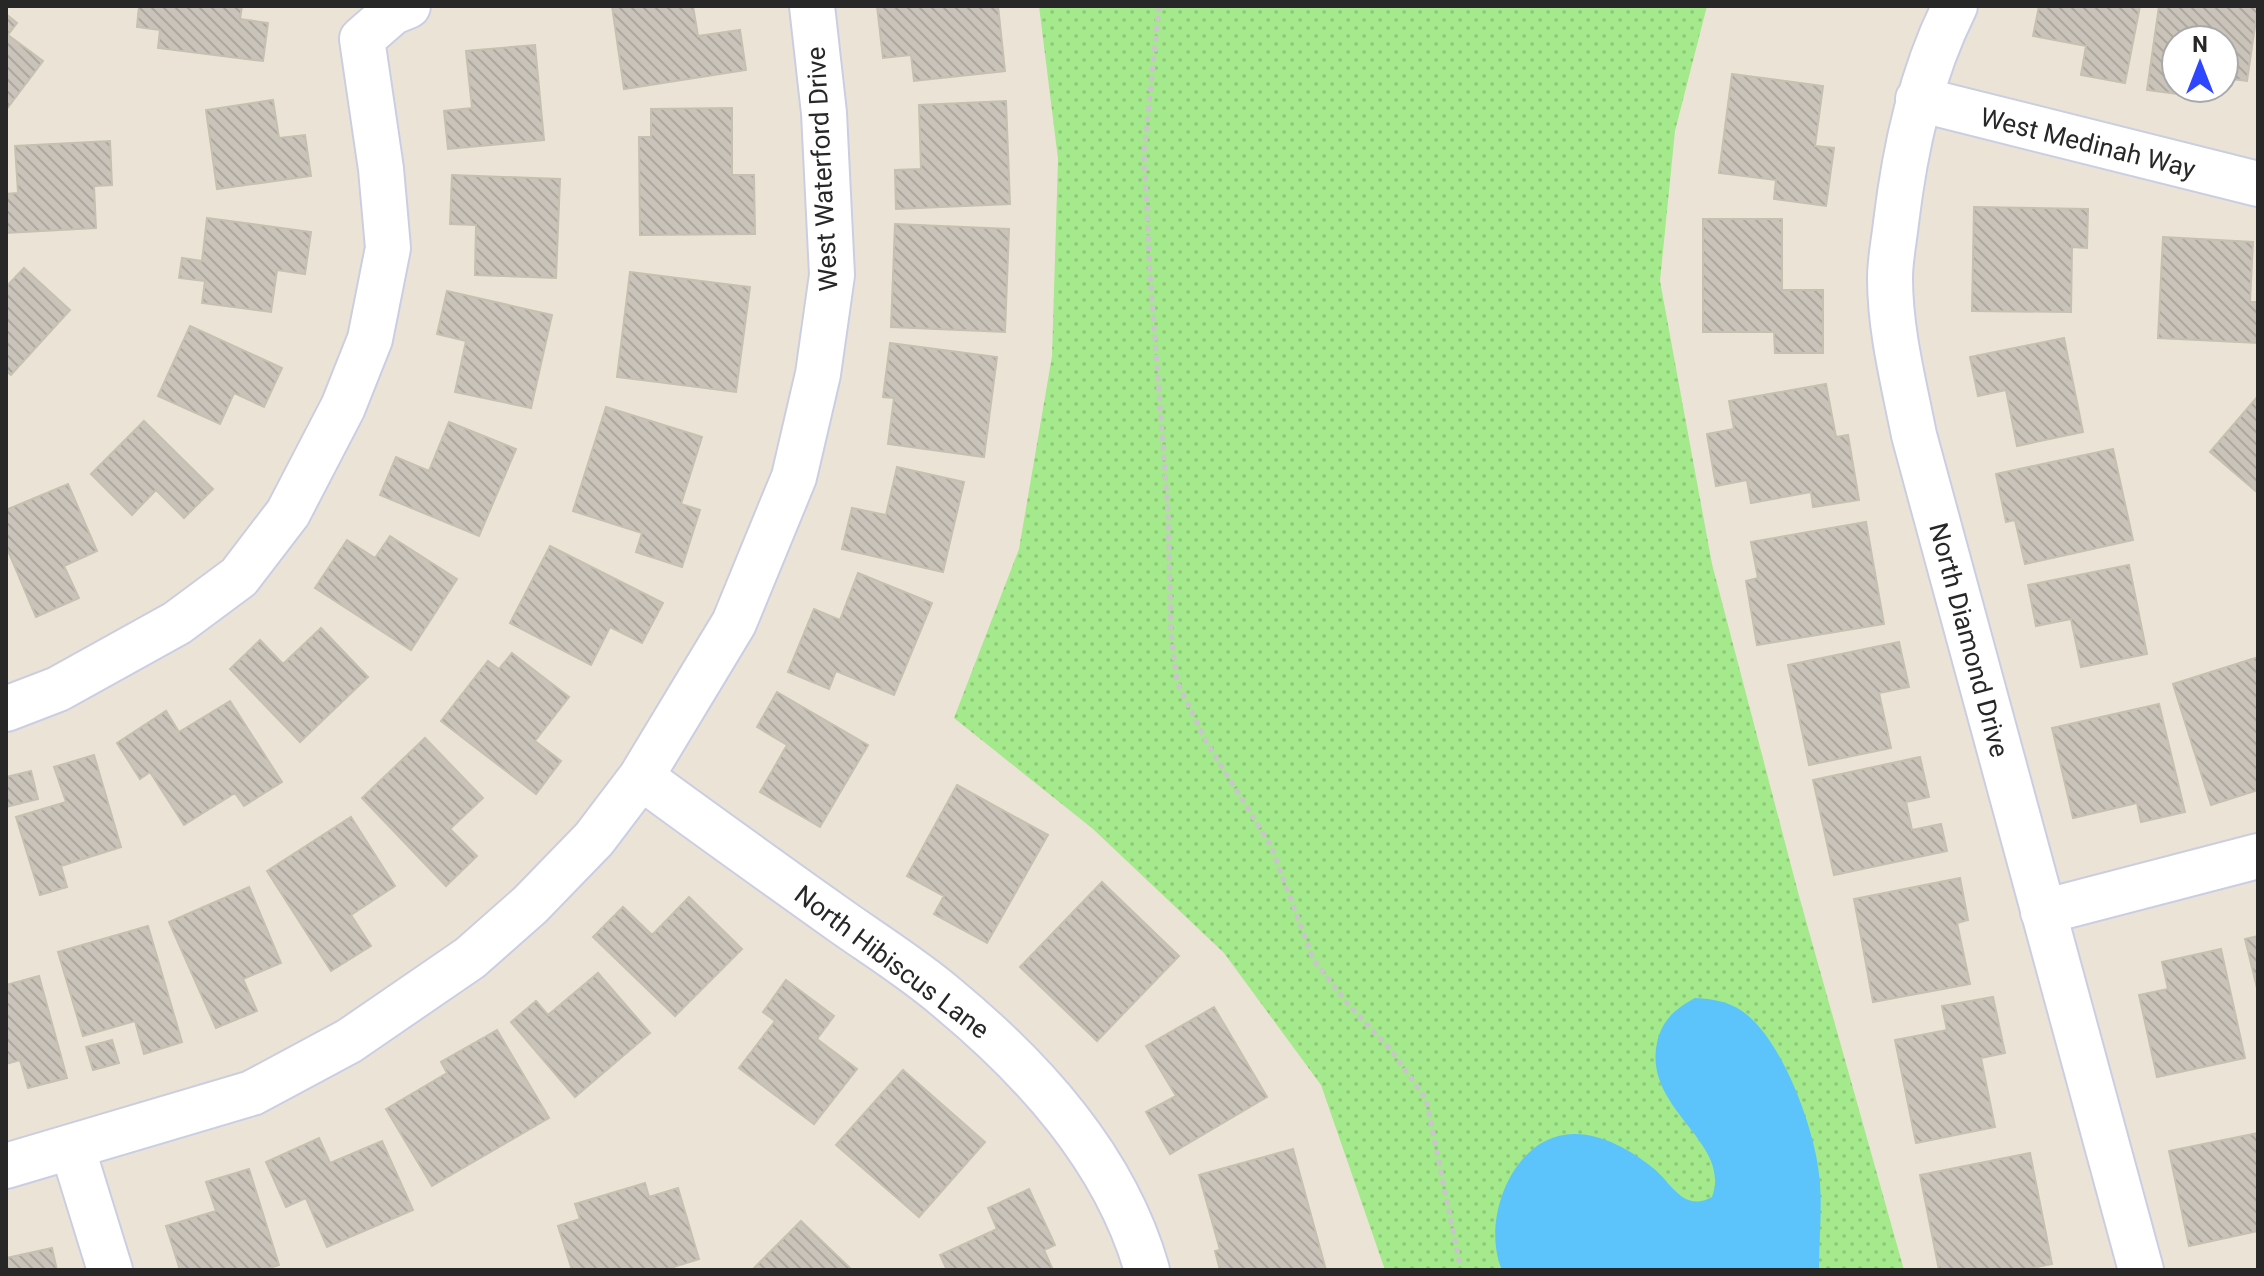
<svg xmlns="http://www.w3.org/2000/svg" width="2264" height="1276" viewBox="0 0 2264 1276" font-family="Roboto,sans-serif">
<defs>
<pattern id="grass-dots" width="8" height="8" patternUnits="userSpaceOnUse" patternTransform="scale(2)"><rect width="8" height="8" fill="#a4e98b"/><path d="M2 2h.1M6 6h.1" fill="none" stroke="#8dc878" stroke-width="1.8" stroke-linecap="round"/></pattern>
<pattern id="building-back-hatch" width="6" height="6" patternUnits="userSpaceOnUse" patternTransform="scale(2)"><rect width="6" height="6" fill="#c9c3b9"/><path d="M-1 5l2 2M0 0l6 6M5-1l2 2" fill="none" stroke="#ada89f"/></pattern>
</defs>
<rect width="100%" height="100%" fill="#ebe4d6"/>
<path fill="url(#grass-dots)" d="M1039 6H1707L1675 131 1660 281 1712 564 1799 896 1904 1270H1385L1321 1085 1224 953 1093 829 954 718 1019 549 1052 356 1058 159Z"/>
<path fill="#5cc4fa" d="M1695 998C1713 999 1727 1001 1742 1011 1783 1039 1817 1134 1820 1183 1822 1212 1819 1241 1819 1270H1502C1480 1219 1514 1133 1575 1134 1603 1134 1632 1151 1653 1168 1672 1183 1683 1213 1712 1197 1733 1142 1643 1110 1657 1043 1662 1020 1675 1009 1695 998Z"/>
<path fill="url(#building-back-hatch)" stroke="#c6c0b0" stroke-width="2" d="M139 6H242L240 19 268 23 263 61 158 48 160 30 137 27Z
M612 6H693L698 36 740 30 746 70 624 89Z
M877 6H998L1005 71 914 81 911 55 883 58Z
M2039 6H2140L2125 83 2081 75 2086 46 2033 36Z
M2159 6H2258L2247 81 2224 78V40H2176V88H2185L2184 95 2147 90Z
M6 14 17 23 8 35 43 61 6 110Z
M535 45 544 140 448 149 444 111 472 108 466 51Z
M1732 74 1823 86 1815 146 1834 148 1826 206 1774 199 1776 180 1719 173Z
M273 100 279 138 305 135 311 176 217 189 206 110Z
M1006 101 1010 204 896 209 895 170 921 169 919 105Z
M732 108V175H754L755 234 640 235 639 137H651V109Z
M110 141 112 185 94 186 96 228 6 233V194L18 193 15 146Z
M452 175 560 179 556 278 475 275 476 225 450 224Z
M1974 207 2088 209 2087 248 2072 247 2071 312 1972 311Z
M207 218 311 232 305 274 277 270 271 312 202 303 205 281 179 278 182 258 202 261Z
M1703 219H1782V290H1823V353H1775L1774 332H1703Z
M895 224 1009 229 1005 332 891 327Z
M2163 237 2253 242 2250 302H2258V343L2158 338Z
M24 268 70 310 11 375 6 371V287Z
M630 272 750 287 736 392 617 377Z
M447 291 552 315 531 408 455 392 466 341 437 334Z
M190 326 282 368 264 407 234 393 220 424 158 396Z
M2064 338 2083 432 2017 446 2006 390 1978 396 1970 357Z
M890 343 997 357 984 457 888 444 894 398 883 397Z
M1826 384 1836 437 1848 435 1859 500 1813 507 1811 492 1751 503 1747 480 1716 486 1707 434 1734 429 1729 401Z
M2258 396V493L2210 452Z
M606 407 702 437 681 504 700 510 682 567 636 552 642 533 573 511Z
M144 421 213 489 184 518 156 490 132 515 91 474Z
M449 422 516 449 479 536 380 495 396 457 429 471Z
M2113 449 2133 540 2025 564 2015 520 2006 522 1996 474Z
M897 467 964 482 943 572 842 549 852 508 886 515Z
M68 484 97 551 64 566 79 598 36 617 6 546V510Z
M1866 522 1884 624 1757 645 1746 581 1758 578 1751 542Z
M390 536 457 579 411 650 315 588 347 540 375 558Z
M550 546 663 603 642 643 610 627 591 665 510 623Z
M2129 565 2147 654 2081 667 2071 619 2036 626 2028 585Z
M858 573 932 603 894 695 836 671 829 689 788 672 814 609 840 620Z
M321 628 368 677 300 742 230 669 260 640 283 664Z
M1899 642 1909 687 1879 693 1891 748 1809 765 1788 665Z
M512 653 569 697 535 741 561 761 536 794 441 721 488 661 499 669Z
M2258 657V790L2211 805 2173 684Z
M777 692 868 745 820 827 760 792 787 745 757 727Z
M230 701 282 782 244 806 235 793 184 825 150 772 140 779 117 743 166 711 179 732Z
M2159 704 2185 812 2141 822 2137 803 2073 818 2052 728Z
M425 738 483 798 450 829 477 856 446 886 362 798Z
M94 755 121 847 61 866 67 887 40 895 16 817 66 802 54 767Z
M1920 757 1929 797 1906 802 1912 830 1941 824 1947 851 1834 875 1813 780Z
M31 771 38 799 6 807V777Z
M957 785 1048 835 987 943 934 914 944 896 907 876Z
M351 817 395 886 351 915 371 946 331 971 267 871Z
M1960 878 1968 920 1957 923 1970 984 1873 1002 1854 899Z
M1102 882 1179 956 1097 1041 1020 967Z
M249 887 281 963 243 979 257 1011 216 1028 169 922Z
M689 897 742 949 675 1016 593 937 623 907 652 935Z
M148 926 182 1042 144 1054 135 1021 83 1036 58 952Z
M2258 936V992L2245 939Z
M2221 949 2245 1058 2157 1077 2139 995 2168 989 2162 962Z
M598 973 650 1033 575 1097 511 1022 536 1001 548 1015Z
M39 976 67 1078 28 1088 20 1060 6 1064V985Z
M786 980 834 1016 817 1039 857 1069 814 1124 739 1068 775 1021 763 1012Z
M1993 997 2005 1053 1981 1058 1995 1127 1916 1143 1895 1040 1947 1030 1942 1006Z
M1214 1007 1267 1097 1170 1154 1146 1112 1176 1096 1146 1046Z
M497 1030 549 1118 432 1186 386 1109 447 1073 441 1062Z
M112 1040 119 1063 93 1070 86 1047Z
M903 1070 985 1142 919 1217 836 1145Z
M2258 1133V1231L2189 1246 2169 1151Z
M319 1138 330 1163 382 1141 413 1210 327 1247 306 1198 286 1207 266 1162Z
M1293 1149 1326 1270H1220L1215 1251 1220 1250 1199 1175Z
M2030 1153 2052 1264 2022 1270H1939L1920 1175Z
M249 1169 279 1265 263 1270H180L166 1226 216 1211 206 1182Z
M645 1183 649 1197 678 1188 699 1259 664 1270H572L558 1226 580 1219 575 1204Z
M1029 1189 1055 1245 1044 1250 1053 1270H947L940 1255 997 1229 988 1208Z
M801 1221 852 1270H752Z
M52 1248 57 1270H6V1258Z"/>
<g fill="none" stroke-linecap="round" stroke-linejoin="round">
<g stroke="#cbcee2" stroke-width="48">
<path id="minor" d="M1955 6C1921 74 1905 148 1896 223 1894 241 1890 260 1890 278 1890 331 1904 384 1914 435L2141 1270
M1918 99 2258 184
M6 709 58 689 177 623 239 577 288 513 343 407 370 339 388 248 381 169 362 39 393 12 408 6
M641 777C706 825 772 872 838 919 873 944 912 968 946 997 1033 1069 1115 1158 1147 1270
M2043 912 2258 856
M72 1147 110 1270
M6 1166 252 1093 349 1041 470 958 530 905 594 839 641 777 734 623 794 477 818 374 832 275 824 113 812 6"/>
</g>
<path stroke="#c7c7c7" stroke-width="5" stroke-dasharray="6 4" stroke-linecap="butt" d="M1159 6 1144 153 1150 273 1168 512 1171 633 1177 682 1207 743 1271 846 1313 959 1348 1004 1391 1050 1426 1099 1461 1270"/>
<use href="#minor" stroke="#fff" stroke-width="44"/>
</g>
<g text-anchor="middle" dominant-baseline="central" stroke-width="8" stroke-linejoin="round" paint-order="stroke">
<g font-size="26" fill="#272727" stroke="#fff">
<text transform="translate(2088 143) rotate(14)">West Medinah Way</text>
<text transform="translate(822 169) rotate(-93)">West Waterford Drive</text>
<text transform="translate(1969 640) rotate(75)">North Diamond Drive</text>
<text transform="translate(892 962) rotate(37)">North Hibiscus Lane</text>
</g>
</g>
<rect width="2264" height="1276" fill="none" stroke="#272727" stroke-width="16"/>
<g transform="translate(2200 64)"><circle r="38" fill="#ffffff" stroke="#a9a9a9" stroke-width="2"/>
<path d="M0-6L14 30L0 20L-14 30Z" fill="#2f46ff"/>
<text y="-12" font-size="22" font-weight="bold" text-anchor="middle" fill="#272727">N</text>
</g>
</svg>
